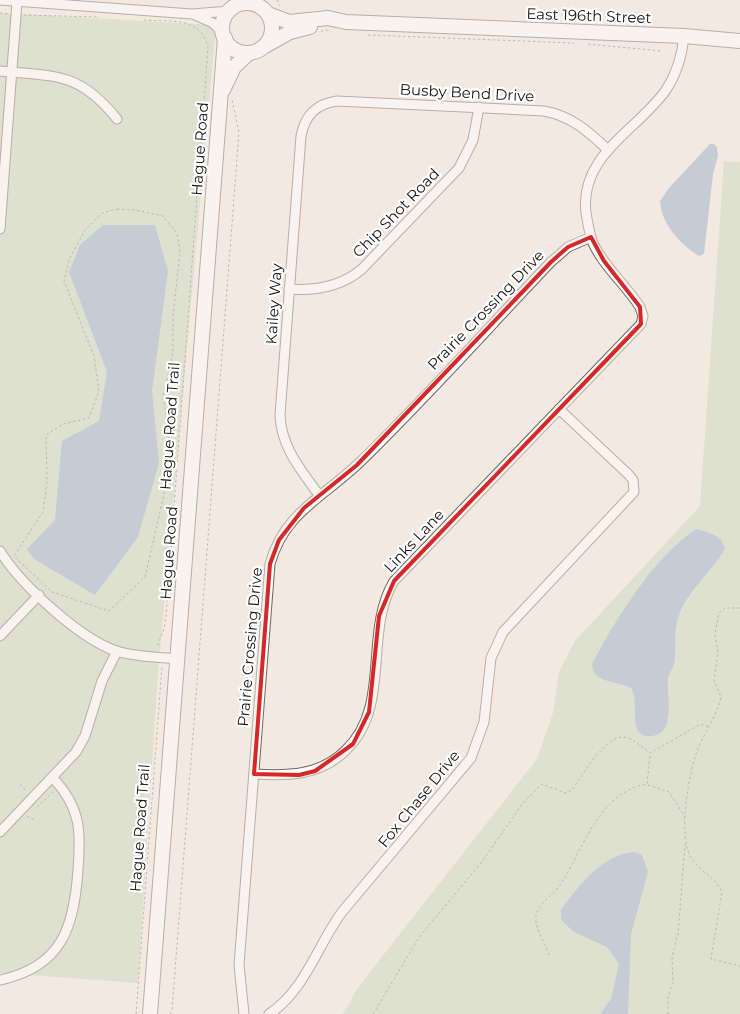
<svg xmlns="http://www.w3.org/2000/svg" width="740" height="1014" font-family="Montserrat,sans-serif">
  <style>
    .green { fill: #c6d4ba }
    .water { fill: #8ea8c8 }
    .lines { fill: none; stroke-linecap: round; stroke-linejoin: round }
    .minor-casing { stroke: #706760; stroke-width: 11 }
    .secondary-casing { stroke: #706760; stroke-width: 16 }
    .path { stroke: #817b75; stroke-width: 1; stroke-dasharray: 2.5 2.5; stroke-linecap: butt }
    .minor { stroke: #fff; stroke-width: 9 }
    .secondary { stroke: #fff; stroke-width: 14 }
    .marked { fill: none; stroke: #d62828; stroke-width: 4; stroke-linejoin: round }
    .labels { text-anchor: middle; stroke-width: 4.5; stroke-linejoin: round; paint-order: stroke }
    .street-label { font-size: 15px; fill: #181512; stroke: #fff }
  </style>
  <rect width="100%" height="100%" fill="#f3e9e1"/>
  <g class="green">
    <polygon points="0,13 216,25 158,672 138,983 0,973"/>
    <polygon points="724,161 740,162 740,1014 343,1014 359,986 537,759 553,713 559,672 575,641 700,506"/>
  </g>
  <g class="water">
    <path d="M710,144h4l3,3 1,9 -5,18 -9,80 -5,2c-19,-12 -38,-32 -39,-55l9,-13z"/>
    <polygon points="103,225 155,225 168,271 152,391 159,463 138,537 95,595 34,559 27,549 55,520 62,441 99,421 107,372 69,272 80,245"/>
    <path d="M696,529c14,4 25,5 29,20 -13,22 -38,43 -46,66 -6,14 -2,34 -5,49 -1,5 -5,9 -6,14 -2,16 9,55 -16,58 -27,3 -11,-33 -21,-48 -14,-7 -39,-5 -39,-24 24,-45 61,-106 104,-135z"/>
    <path d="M634,852l8,3 6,17 -17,62 -3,80h-28l11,-15 8,-35 -12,-17 -33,-15 -13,-12v-10c18,-25 41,-55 73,-58z"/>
  </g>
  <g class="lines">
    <defs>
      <g id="minor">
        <polyline points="0,0 192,14 230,11"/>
        <polyline points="195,15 213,23 223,33"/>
        <path d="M0,71c56,6 78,0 117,48"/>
        <polyline points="0,229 17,2"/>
        <path d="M289,289c27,2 52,-2 73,-20l97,-101 14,-28 6,-33"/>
        <path d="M319,495c-18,-25 -38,-48 -39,-80l21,-279c4,-21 15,-32 36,-35l207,10c27,5 44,20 63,38"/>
        <path d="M0,551c20,33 79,87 116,100 20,6 41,6 62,8"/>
        <polyline points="0,636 39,595"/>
        <path d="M254,774c34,2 66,2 92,-24 46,-44 17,-117 48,-169l247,-257 2,-8 -3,-9c-14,-22 -36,-40 -47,-64 -4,-9 -5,-20 -7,-30 -7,-58 52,-83 80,-123 11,-17 16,-33 18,-54"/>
        <polyline points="0,832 76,752 85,736 102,681 117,651"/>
        <path d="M0,980c62,-13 74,-53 78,-110 3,-39 3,-62 -25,-92"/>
        <path d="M244,1014l-5,-49 31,-401c14,-51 52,-66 88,-100 67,-65 129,-135 193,-202l17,-15 23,-10"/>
        <path d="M269,1014c36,-23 49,-70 73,-102l129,-154 13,-36 7,-64 12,-26 131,-140 -1,-12 -4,-5 -70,-66"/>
      </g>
      <g id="secondary">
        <circle cx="247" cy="28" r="25"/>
        <polyline points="268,14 289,22 328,18 346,22 684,36 740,41"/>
        <polyline points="265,46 290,32 310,27"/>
        <polyline points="223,90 234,67 249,53"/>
        <polyline points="150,1014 225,38"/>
      </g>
    </defs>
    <use href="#minor" class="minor-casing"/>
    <use href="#secondary" class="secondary-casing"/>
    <g class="path">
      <polyline points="277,0 280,6"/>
      <polyline points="0,13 8,14"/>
      <polyline points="24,15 98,17"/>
      <path d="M144,20c26,2 56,-4 64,27l-42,569 -2,13 -6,15 1,4"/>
      <polyline points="321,31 329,30"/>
      <polyline points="368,35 574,43"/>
      <polyline points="588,44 661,51"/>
      <polygon points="117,209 136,210 163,216 177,233 180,252 173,316 173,353 163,397 169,432 165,490 145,577 109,611 52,592 14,556 43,512 47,482 46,435 63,424 89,418 99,391 94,356 64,281 69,260 85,230 102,213"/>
      <path d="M740,608h-15l-6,5 -4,21 3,18 -4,28 7,17c-4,18 -15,33 -22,49 -10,24 -21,86 -9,110 8,15 26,21 32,36l-11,67 29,7"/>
      <polyline points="20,784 26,791"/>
      <polyline points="648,785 669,792 686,819"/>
      <polyline points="37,807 53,792"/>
      <polyline points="27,816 35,820"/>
      <path d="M549,955c-4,-14 -17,-28 -12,-43 4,-11 19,-19 25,-30 22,-36 38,-90 85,-98l3,-30"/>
      <polyline points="136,1014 162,666"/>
      <polyline points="170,1014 172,1010 239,132 232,100"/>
      <path d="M373,1014l47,-78 61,-73 42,-60 19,-19 23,9 7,-3c10,-14 33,-54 51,-53 10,1 19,10 27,16l51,-29 8,3"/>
      <polyline points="668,1014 668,998 673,981 672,957 678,934 685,844"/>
    </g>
    <use href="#minor" class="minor"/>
    <use href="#secondary" class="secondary"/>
  </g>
  <path d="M0 0H740V1014H0ZM591,237l13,24 36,46 1,17 -247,257 -15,35 -10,96 -16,32 -38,27 -16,4 -45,-1 16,-210 9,-24 25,-32 53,-43 194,-203 17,-15z" fill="#f3e9e1" fill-opacity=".55" fill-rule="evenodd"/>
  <path class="marked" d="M591,237l13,24 36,46 1,17 -247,257 -15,35 -10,96 -16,32 -38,27 -16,4 -45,-1 16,-210 9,-24 25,-32 53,-43 194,-203 17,-15z"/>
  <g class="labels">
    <g class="street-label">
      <text transform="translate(589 16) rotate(2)" y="5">East 196th Street</text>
      <text transform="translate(467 93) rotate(3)" y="5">Busby Bend Drive</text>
      <text transform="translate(200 149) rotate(-86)" y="5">Hague Road</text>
      <text transform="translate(396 213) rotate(-46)" y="5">Chip Shot Road</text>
      <text transform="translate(274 304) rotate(-86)" y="5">Kailey Way</text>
      <text transform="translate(486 310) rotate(-46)" y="5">Prairie Crossing Drive</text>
      <text transform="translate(170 426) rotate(-86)" y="5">Hague Road Trail</text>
      <text transform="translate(414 541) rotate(-47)" y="5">Links Lane</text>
      <text transform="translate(169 553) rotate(-86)" y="5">Hague Road</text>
      <text transform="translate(250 647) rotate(-85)" y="5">Prairie Crossing Drive</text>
      <text transform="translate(419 799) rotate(-51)" y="5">Fox Chase Drive</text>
      <text transform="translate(140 828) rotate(-86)" y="5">Hague Road Trail</text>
    </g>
  </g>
</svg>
